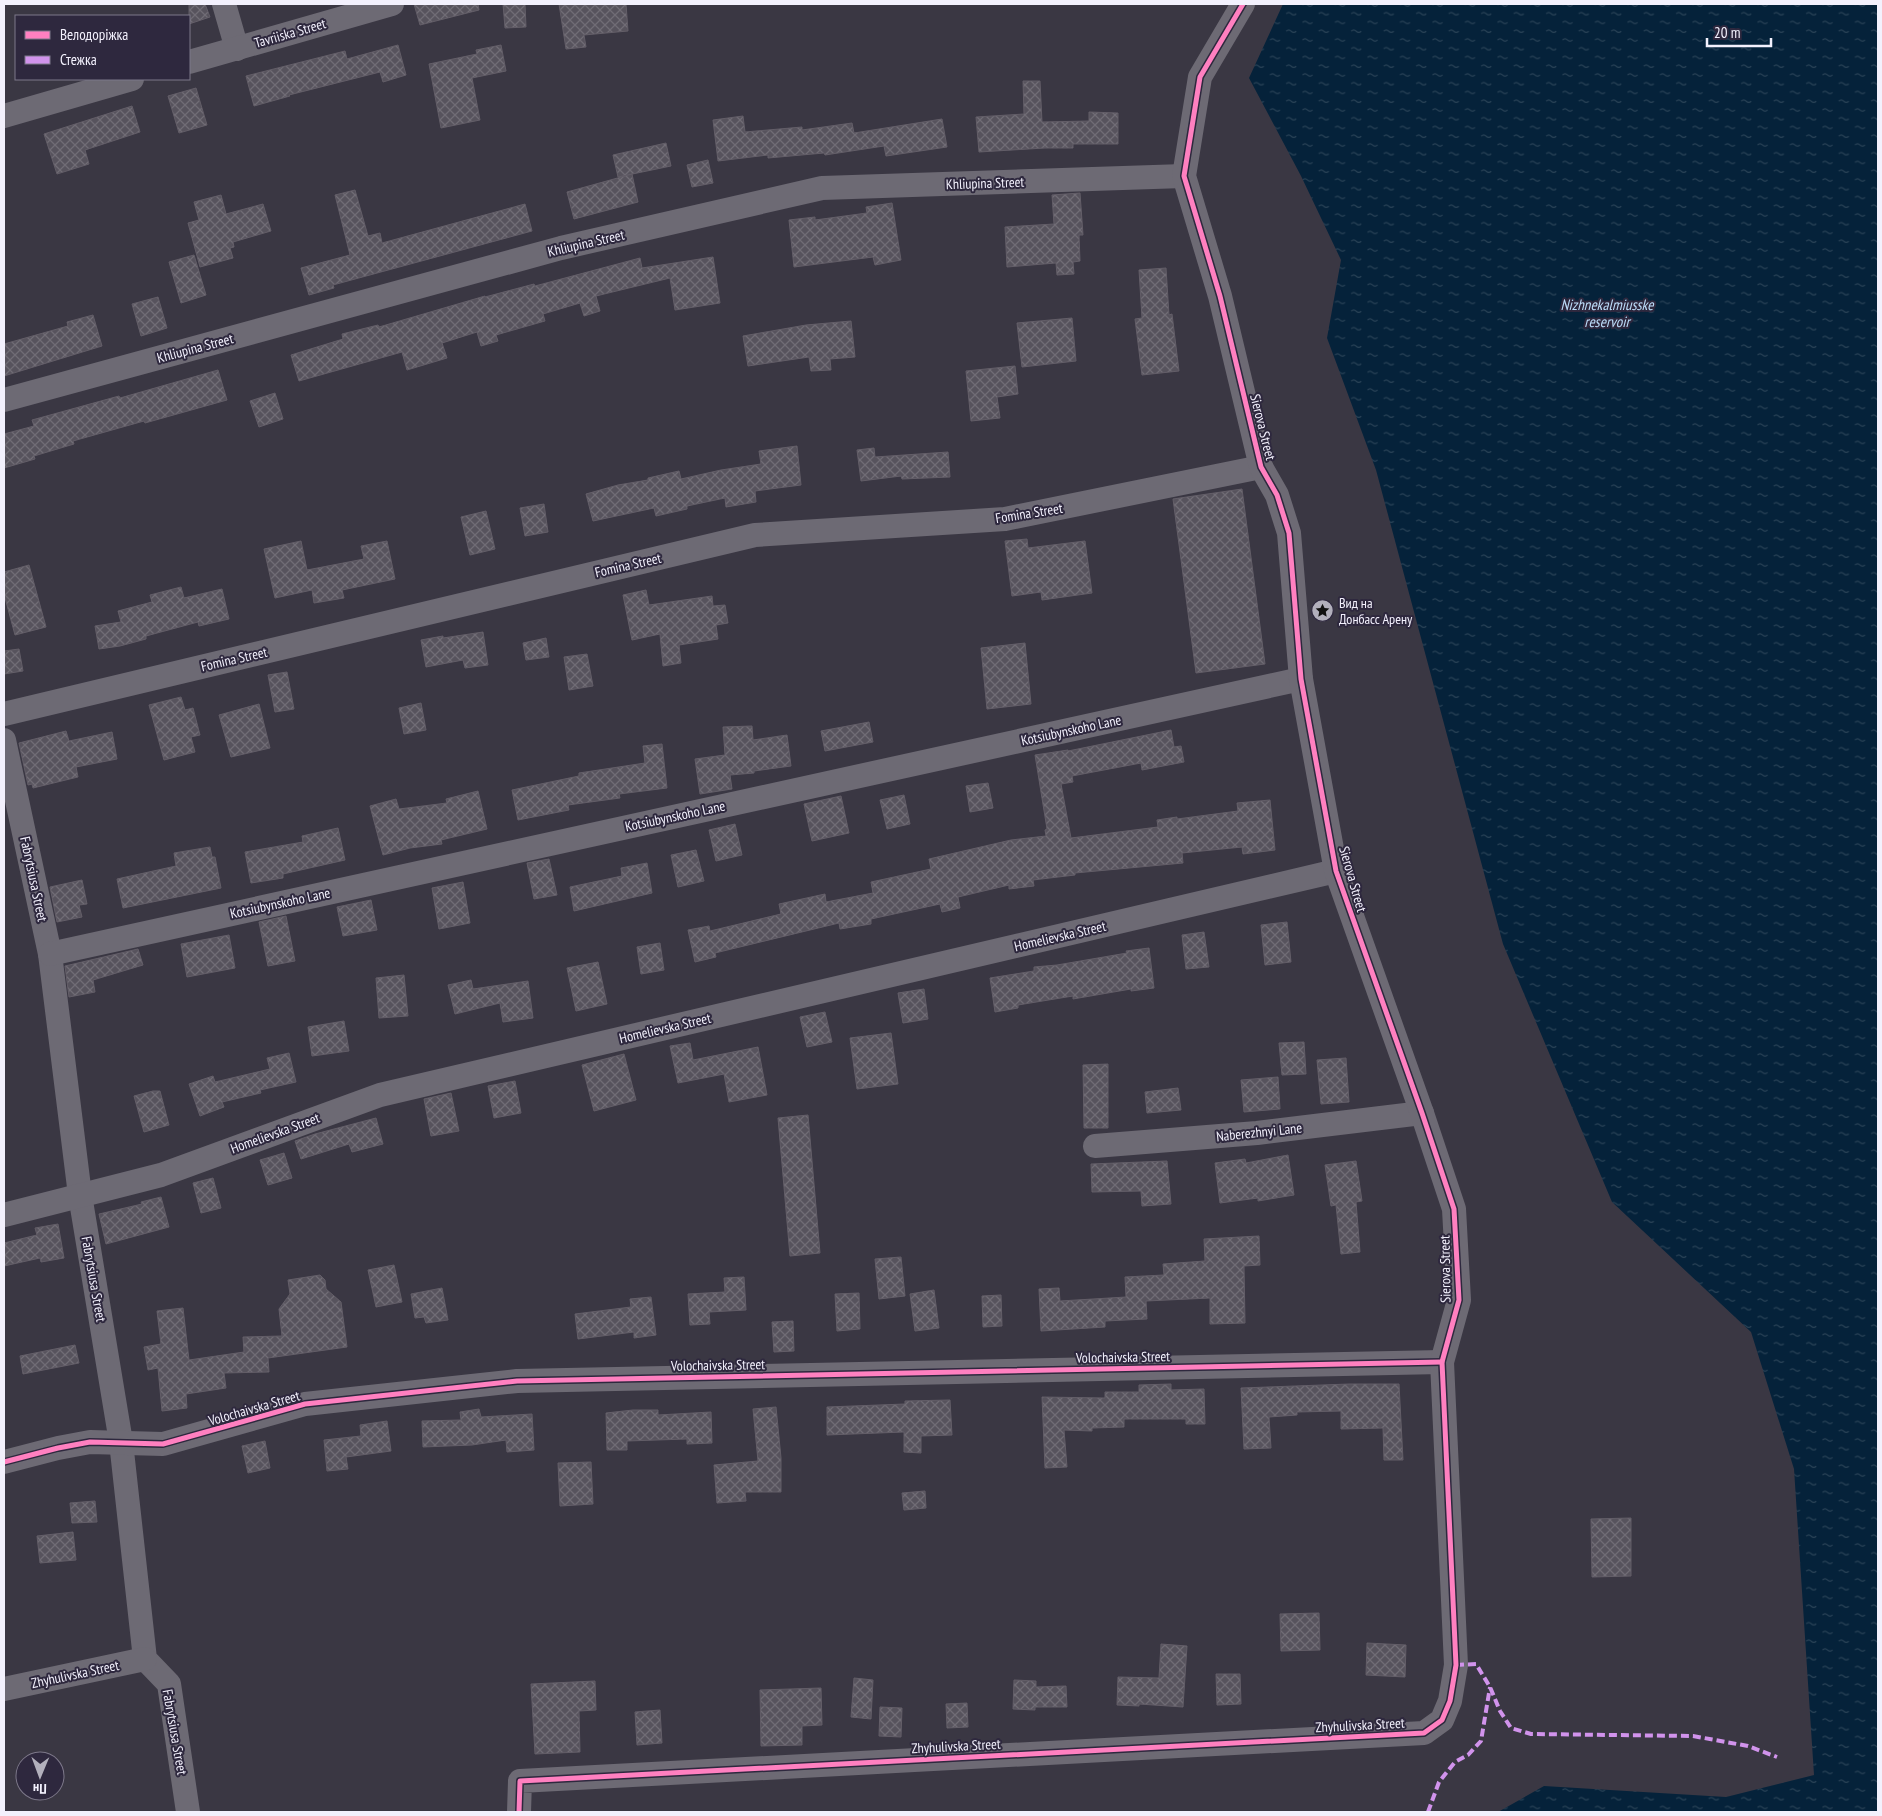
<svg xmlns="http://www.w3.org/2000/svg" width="1882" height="1816" font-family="'PT Sans Narrow',sans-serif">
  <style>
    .water { fill: url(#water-ripples) }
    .building { fill: url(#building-cross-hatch); stroke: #635e68 }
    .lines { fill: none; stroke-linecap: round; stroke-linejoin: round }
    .minor { stroke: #6d6a74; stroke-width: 24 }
    .quiet { stroke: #d193ec; stroke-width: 4; stroke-dasharray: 8 4; stroke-linecap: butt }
    .cycleway-casing { stroke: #2e283e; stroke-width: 8 }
    .cycleway { stroke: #ff80c0; stroke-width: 5 }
    .labels { text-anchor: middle; stroke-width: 4; stroke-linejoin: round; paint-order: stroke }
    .street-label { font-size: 14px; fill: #f3f1fd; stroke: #2e283e }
    .poi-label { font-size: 14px; fill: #f3f1fd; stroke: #2e283e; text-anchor: start }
    .water-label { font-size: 15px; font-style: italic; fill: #bcdcf9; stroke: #2e283e }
  </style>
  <defs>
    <pattern id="water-ripples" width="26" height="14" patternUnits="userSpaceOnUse" patternTransform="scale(1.25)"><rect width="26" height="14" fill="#05223a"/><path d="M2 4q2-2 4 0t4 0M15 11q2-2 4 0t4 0" fill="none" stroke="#2a4357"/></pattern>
    <pattern id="building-cross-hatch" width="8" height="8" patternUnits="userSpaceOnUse" patternTransform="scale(1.25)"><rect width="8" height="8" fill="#57535d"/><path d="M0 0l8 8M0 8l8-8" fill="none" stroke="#706c75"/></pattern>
  </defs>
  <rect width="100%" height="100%" fill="#3a3743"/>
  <polygon class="water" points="1283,4 1878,4 1878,1812 1498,1812 1544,1786 1726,1797 1814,1775 1794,1469 1751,1332 1612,1202 1503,944 1376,470 1327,338 1341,260 1301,176 1249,78"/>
  <g class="building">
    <polygon points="189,4 205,4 210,17 189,24"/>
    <polygon points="414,4 478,4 479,10 420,25"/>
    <polygon points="503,4 525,4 526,27 505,28"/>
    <polygon points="559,4 626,4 628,31 584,35 586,47 566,49"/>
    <polygon points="398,45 406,75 383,82 380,72 289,95 290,96 254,106 246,76 345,51 347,59"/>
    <polygon points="501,45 506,71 472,78 480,120 441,128 429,64 477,54 476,50"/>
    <polygon points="1023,81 1040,81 1042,122 1089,121 1089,112 1118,113 1118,144 1073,144 1073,148 1045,148 979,152 976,117 1024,114"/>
    <polygon points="196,88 207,125 179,133 168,96"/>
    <polygon points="132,106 140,132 85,150 89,164 57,174 44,134"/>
    <polygon points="743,116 745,132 802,127 802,130 852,123 854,133 942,119 947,147 886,156 884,146 825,155 824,153 768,158 768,155 718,161 713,120"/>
    <polygon points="666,143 671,166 618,177 613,155"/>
    <polygon points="708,160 713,183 692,187 687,165"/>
    <polygon points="632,174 638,202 574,219 567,192"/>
    <polygon points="355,190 368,236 380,233 382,243 525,204 532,231 333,285 334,288 309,295 301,268 350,255 335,195"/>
    <polygon points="1080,193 1083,235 1079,235 1080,261 1073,262 1074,274 1057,275 1056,263 1007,267 1005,227 1054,224 1052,195"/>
    <polygon points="221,195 226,214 263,204 271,231 233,242 234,247 230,248 233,258 200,267 188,223 199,220 194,202"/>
    <polygon points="892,203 901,260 875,265 873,257 794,267 789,220 815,217 815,220 867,213 866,207"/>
    <polygon points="194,255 206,295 181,303 169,262"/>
    <polygon points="713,257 720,303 675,310 670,278 596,296 600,311 584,316 580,303 543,314 545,321 496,335 498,341 481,346 477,332 442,343 447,358 407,370 402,352 299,381 291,355 343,339 342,334 378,325 379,327 485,296 485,297 534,284 535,286 640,258 642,268"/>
    <polygon points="1166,268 1169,315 1172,314 1179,371 1142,375 1135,319 1142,318 1139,270"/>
    <polygon points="158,297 167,328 141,336 132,304"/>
    <polygon points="93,315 102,346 4,376 4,344 68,326 67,322"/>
    <polygon points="1072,318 1076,361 1022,367 1017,323"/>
    <polygon points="851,321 855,357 830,359 831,370 811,371 809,357 748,366 743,336 806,325"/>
    <polygon points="1015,366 1018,394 997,397 1000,418 971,421 966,371"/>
    <polygon points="218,370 227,400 145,423 144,421 73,441 74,444 34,456 35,459 4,468 4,434 34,426 32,420 119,396 120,398"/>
    <polygon points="275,393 283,419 259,427 250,401"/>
    <polygon points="797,446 801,485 755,491 756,502 726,507 725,498 687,506 687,509 656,516 654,508 593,521 586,494 618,485 648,480 648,478 679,471 681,479 721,470 761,464 759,451"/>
    <polygon points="874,448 875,457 948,452 950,477 902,479 901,476 861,481 857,450"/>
    <polygon points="1242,489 1265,664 1196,673 1173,499"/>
    <polygon points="544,504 548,532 525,536 520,508"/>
    <polygon points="486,511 495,549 470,555 461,517"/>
    <polygon points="1027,539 1028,548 1085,541 1092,593 1042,600 1041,592 1012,596 1005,541"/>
    <polygon points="301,541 307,570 364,559 361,546 387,541 395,579 342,590 344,598 314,603 312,590 275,598 264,549"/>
    <polygon points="29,565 46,627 15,635 4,594 4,572"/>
    <polygon points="181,587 184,598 222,589 229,619 199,626 198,622 146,636 146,639 120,646 99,649 95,626 121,622 118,611 152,602 150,595"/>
    <polygon points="646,590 649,605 712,596 713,606 725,605 728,623 716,625 718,639 679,645 681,663 663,666 660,634 632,640 623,595"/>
    <polygon points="483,632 488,665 465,668 463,660 426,667 421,640 443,636 443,638"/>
    <polygon points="546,638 549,657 526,660 523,643"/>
    <polygon points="1025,643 1031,704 987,709 981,648"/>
    <polygon points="19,649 23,671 4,674 4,651"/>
    <polygon points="587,654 593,686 569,690 564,657"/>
    <polygon points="287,672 294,709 275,712 268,675"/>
    <polygon points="181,697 185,710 193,708 200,735 191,737 195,752 164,760 149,705"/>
    <polygon points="421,703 426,730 404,734 399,708"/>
    <polygon points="259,704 270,748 231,757 219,715"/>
    <polygon points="869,722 873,742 825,751 821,731"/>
    <polygon points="752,726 753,740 787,735 791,766 754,771 754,773 730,775 732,789 700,794 695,759 725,755 723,727"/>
    <polygon points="1171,730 1174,747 1181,746 1184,762 1142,770 1141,763 1072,776 1073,782 1061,784 1071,838 1158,827 1157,820 1177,817 1177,819 1238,811 1237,803 1270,800 1275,850 1243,854 1242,847 1182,853 1183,863 1075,873 1075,875 1033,880 1034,886 1009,889 1009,885 958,897 960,908 942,912 940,904 871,919 871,924 840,929 839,923 715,953 716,957 695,962 688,930 709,926 710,931 781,914 779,904 825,894 826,902 873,893 871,882 931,869 929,859 1011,840 1046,836 1045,830 1047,829 1035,755 1068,750 1068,751"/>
    <polygon points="66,731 69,741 112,732 117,759 76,767 78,777 33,788 32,784 28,785 19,743"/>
    <polygon points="662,744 667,788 619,794 620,798 568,805 569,810 518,820 512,790 579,776 579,773 645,763 643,746"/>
    <polygon points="988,783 993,808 970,812 966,786"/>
    <polygon points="478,791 487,829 441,840 442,844 410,848 383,855 370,806 396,799 399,809 447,803 446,799"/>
    <polygon points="904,795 910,824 887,829 880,800"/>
    <polygon points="841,796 849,833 812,841 804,804"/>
    <polygon points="735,824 742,855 716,861 709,830"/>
    <polygon points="338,828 345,860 283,874 283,878 251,883 245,852 303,842 302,836"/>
    <polygon points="210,847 212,857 215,857 221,888 123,908 117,879 176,866 174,853"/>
    <polygon points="696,850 704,881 678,887 671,855"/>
    <polygon points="549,859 557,895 534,899 527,863"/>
    <polygon points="647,863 652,893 574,911 570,887 622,876 621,868"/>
    <polygon points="82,880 87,904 79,905 82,917 57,922 50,887"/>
    <polygon points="463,882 470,923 439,929 432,888"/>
    <polygon points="371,900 377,930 343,936 337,907"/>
    <polygon points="286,916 295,961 268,966 259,922"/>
    <polygon points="1287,922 1291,962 1265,965 1261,925"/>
    <polygon points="1204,932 1209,967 1186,969 1182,935"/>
    <polygon points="229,935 235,968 187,977 181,944"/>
    <polygon points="660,943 664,970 641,974 637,947"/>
    <polygon points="1149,948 1154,988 1131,991 1131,989 1073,999 1073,996 1018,1005 1018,1008 995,1012 990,978 1034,971 1034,967 1057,965 1127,953 1126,951"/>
    <polygon points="138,949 143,965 93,980 95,992 69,997 65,966"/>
    <polygon points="598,962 607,1004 576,1011 567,968"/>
    <polygon points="404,975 408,1016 379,1018 376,978"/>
    <polygon points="471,980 473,989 528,981 533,1018 503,1022 500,1003 455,1014 448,985"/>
    <polygon points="924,989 928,1019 903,1023 898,993"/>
    <polygon points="825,1012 832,1042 807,1047 800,1017"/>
    <polygon points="344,1021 349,1051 312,1056 308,1027"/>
    <polygon points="891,1033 898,1084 857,1089 850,1038"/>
    <polygon points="1304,1042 1306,1074 1282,1075 1279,1043"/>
    <polygon points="690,1043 693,1060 758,1047 767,1095 729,1102 724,1074 678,1083 670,1046"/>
    <polygon points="289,1053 296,1082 260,1090 261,1093 222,1102 224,1107 200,1116 189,1084 213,1076 215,1082 270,1069 267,1058"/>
    <polygon points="624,1054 636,1100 594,1111 582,1065"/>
    <polygon points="1346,1058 1349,1102 1321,1104 1317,1060"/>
    <polygon points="1108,1064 1108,1128 1084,1128 1083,1065"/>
    <polygon points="1278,1077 1280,1109 1244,1112 1241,1080"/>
    <polygon points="515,1081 521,1113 494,1118 488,1086"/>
    <polygon points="1178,1088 1181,1110 1147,1113 1145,1092"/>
    <polygon points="153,1091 160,1091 169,1125 144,1132 134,1096"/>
    <polygon points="451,1093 459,1131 431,1136 424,1099"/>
    <polygon points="808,1115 820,1253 790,1256 778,1118"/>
    <polygon points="376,1118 383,1144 352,1152 349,1144 301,1159 295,1141 315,1134"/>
    <polygon points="284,1153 292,1178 268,1185 260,1160"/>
    <polygon points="1288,1155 1294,1195 1258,1201 1258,1198 1220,1203 1215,1163 1245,1159 1246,1163"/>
    <polygon points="1167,1161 1171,1204 1142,1206 1141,1191 1092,1192 1091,1164"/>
    <polygon points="1356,1161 1362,1201 1356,1202 1360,1252 1341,1254 1336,1205 1331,1206 1325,1165"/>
    <polygon points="213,1178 221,1208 201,1213 193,1183"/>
    <polygon points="161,1197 169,1227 106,1244 99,1214 142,1204 141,1202"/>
    <polygon points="58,1224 64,1258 41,1262 40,1258 4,1266 4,1243 37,1235 35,1228"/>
    <polygon points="1259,1236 1260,1265 1244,1266 1245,1323 1210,1324 1210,1298 1146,1301 1147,1319 1105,1321 1105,1327 1041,1331 1039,1289 1059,1288 1060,1301 1126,1297 1125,1277 1164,1275 1163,1264 1205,1261 1204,1239"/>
    <polygon points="901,1257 905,1296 879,1299 875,1259"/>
    <polygon points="394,1265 402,1302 376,1307 368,1270"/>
    <polygon points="320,1275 325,1280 326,1289 341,1302 347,1347 268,1358 269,1372 224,1373 226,1388 186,1394 187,1408 162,1411 158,1368 148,1370 144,1347 161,1344 157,1311 183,1308 189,1360 244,1352 243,1337 282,1336 279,1309 290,1294 288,1280"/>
    <polygon points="744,1277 746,1310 709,1312 710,1324 690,1325 688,1294 725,1292 724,1278"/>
    <polygon points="442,1288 448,1320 426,1323 424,1317 415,1318 411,1294"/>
    <polygon points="934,1290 939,1328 915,1331 910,1294"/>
    <polygon points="859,1293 860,1329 837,1331 835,1294"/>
    <polygon points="1001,1295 1002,1326 983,1327 982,1296"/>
    <polygon points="651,1297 656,1335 634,1338 634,1332 578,1339 575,1314 631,1307 630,1299"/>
    <polygon points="793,1321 794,1351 774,1352 772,1322"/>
    <polygon points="75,1345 79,1363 23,1374 20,1356"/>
    <polygon points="1171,1384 1171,1390 1204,1389 1205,1424 1186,1424 1186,1419 1124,1419 1124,1427 1092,1428 1092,1431 1064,1430 1067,1467 1045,1468 1042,1397 1105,1398 1105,1392 1139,1392 1139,1385"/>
    <polygon points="1349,1384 1399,1384 1403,1460 1384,1460 1383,1428 1341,1429 1341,1411 1297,1412 1297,1415 1269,1417 1271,1448 1244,1449 1241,1388"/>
    <polygon points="950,1400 952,1435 921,1436 921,1453 904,1452 904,1432 827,1435 827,1407 905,1404 905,1401"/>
    <polygon points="776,1407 781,1458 781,1492 745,1492 746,1501 717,1503 714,1465 758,1461 753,1409"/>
    <polygon points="479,1409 481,1417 532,1414 534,1450 507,1452 506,1440 472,1445 423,1447 422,1421 461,1420 460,1412"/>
    <polygon points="633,1410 658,1410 658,1415 711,1412 712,1443 687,1444 687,1439 627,1441 627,1450 607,1450 606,1413"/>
    <polygon points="387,1421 391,1451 346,1457 348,1469 327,1471 324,1440 361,1436 360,1425"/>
    <polygon points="265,1441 270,1468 248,1473 242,1446"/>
    <polygon points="591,1462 593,1504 560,1506 558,1463"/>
    <polygon points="925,1491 926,1508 904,1510 902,1493"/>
    <polygon points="95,1501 97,1522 72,1523 70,1503"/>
    <polygon points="1631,1518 1631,1576 1592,1577 1591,1519"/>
    <polygon points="73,1532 76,1560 40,1563 37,1536"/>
    <polygon points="1319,1613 1320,1650 1281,1651 1280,1614"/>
    <polygon points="1367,1643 1406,1645 1405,1677 1366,1675"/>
    <polygon points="1161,1644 1187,1646 1183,1707 1139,1704 1139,1706 1117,1705 1118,1677 1159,1678"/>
    <polygon points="1216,1674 1240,1674 1241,1704 1217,1705"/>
    <polygon points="854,1678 873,1680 871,1719 851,1717"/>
    <polygon points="1014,1680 1036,1681 1036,1687 1066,1686 1067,1707 1035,1707 1035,1710 1013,1709"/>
    <polygon points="595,1681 596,1710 579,1711 580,1752 535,1754 531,1684"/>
    <polygon points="821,1688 822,1725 802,1726 802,1745 761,1746 760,1690"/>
    <polygon points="967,1703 968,1727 947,1728 946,1704"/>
    <polygon points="880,1707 902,1708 901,1737 879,1736"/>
    <polygon points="660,1710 662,1743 637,1745 635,1712"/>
  </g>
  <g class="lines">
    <g class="minor">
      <polyline points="224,4 237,49"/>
      <polyline points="189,62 392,4"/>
      <polyline points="4,116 132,79"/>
      <polyline points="4,400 561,248 822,188 1184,176"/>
      <polyline points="4,714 755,535 1005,519 1261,467"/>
      <polyline points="4,740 50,954 80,1195 121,1442 145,1659 169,1684 188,1812"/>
      <polyline points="50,954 1301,679"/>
      <polyline points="1095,1146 1257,1133 1422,1113"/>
      <polyline points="4,1215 161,1175 380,1095 1336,871"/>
      <polyline points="4,1462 58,1448 90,1442 163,1444 305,1404 517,1381 1442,1362"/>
      <polyline points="4,1689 145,1659"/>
      <polyline points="519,1812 520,1781 1424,1733 1442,1720 1450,1701 1456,1665 1442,1362 1459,1300 1454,1209 1422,1113 1336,871 1301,679 1289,533 1277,495 1261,467 1220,296 1184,176 1200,77 1243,4"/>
    </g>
    <g class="quiet">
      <polyline points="1456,1665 1476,1664 1490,1687 1500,1711 1511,1728 1531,1734 1693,1736 1748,1746 1777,1757"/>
      <polyline points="1428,1812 1439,1782 1455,1762 1468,1755 1481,1741 1490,1687"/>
    </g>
    <defs>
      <g id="cycleway">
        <polyline points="4,1462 58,1448 90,1442 163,1444 305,1404 517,1381 1442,1362"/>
        <polyline points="519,1812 520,1781 1424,1733 1442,1720 1450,1701 1456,1665 1442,1362 1459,1300 1454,1209 1422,1113 1336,871 1301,679 1289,533 1277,495 1261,467 1220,296 1184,176 1200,77 1243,4"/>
      </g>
    </defs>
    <use href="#cycleway" class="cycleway-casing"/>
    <use href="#cycleway" class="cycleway"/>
  </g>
  <defs>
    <symbol id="sight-disc" viewBox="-11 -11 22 22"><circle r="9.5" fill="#b2b0bc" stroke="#2e283e"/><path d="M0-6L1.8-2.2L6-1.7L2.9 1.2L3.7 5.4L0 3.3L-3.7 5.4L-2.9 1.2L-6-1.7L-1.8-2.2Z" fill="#111"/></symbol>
  </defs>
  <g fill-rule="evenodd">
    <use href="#sight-disc" x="1310" y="598" width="25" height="25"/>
  </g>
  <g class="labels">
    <g class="street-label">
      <text transform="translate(290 33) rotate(-16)" y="5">Tavriiska Street</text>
      <text transform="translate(985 183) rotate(-2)" y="5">Khliupina Street</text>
      <text transform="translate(586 243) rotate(-13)" y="5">Khliupina Street</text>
      <text transform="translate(195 348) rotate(-15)" y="5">Khliupina Street</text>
      <text transform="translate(1263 427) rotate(76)" y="5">Sierova Street</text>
      <text transform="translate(1029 513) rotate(-9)" y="5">Fomina Street</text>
      <text transform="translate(628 565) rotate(-13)" y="5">Fomina Street</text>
      <text transform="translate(234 659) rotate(-13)" y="5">Fomina Street</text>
      <text transform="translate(1071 730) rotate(-12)" y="5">Kotsiubynskoho Lane</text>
      <text transform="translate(675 816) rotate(-12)" y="5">Kotsiubynskoho Lane</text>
      <text transform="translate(34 879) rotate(78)" y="5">Fabrytsiusa Street</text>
      <text transform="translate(1353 879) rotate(74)" y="5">Sierova Street</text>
      <text transform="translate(280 903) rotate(-12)" y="5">Kotsiubynskoho Lane</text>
      <text transform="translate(1060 936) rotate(-13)" y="5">Homelievska Street</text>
      <text transform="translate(665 1028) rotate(-13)" y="5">Homelievska Street</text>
      <text transform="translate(1259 1132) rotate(-6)" y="5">Naberezhnyi Lane</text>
      <text transform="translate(275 1133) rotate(-20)" y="5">Homelievska Street</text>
      <text transform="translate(1445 1269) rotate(-91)" y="5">Sierova Street</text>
      <text transform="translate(94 1279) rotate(80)" y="5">Fabrytsiusa Street</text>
      <text transform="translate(1123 1357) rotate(-1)" y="5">Volochaivska Street</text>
      <text transform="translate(718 1365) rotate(-1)" y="5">Volochaivska Street</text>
      <text transform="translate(254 1408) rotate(-16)" y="5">Volochaivska Street</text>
      <text transform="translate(75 1674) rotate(-12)" y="5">Zhyhulivska Street</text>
      <text transform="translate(1360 1725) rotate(-3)" y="5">Zhyhulivska Street</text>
      <text transform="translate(175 1732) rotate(80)" y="5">Fabrytsiusa Street</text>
      <text transform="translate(956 1746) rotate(-3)" y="5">Zhyhulivska Street</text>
    </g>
    <g class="poi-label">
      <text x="1339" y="608">Вид на<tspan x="1339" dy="16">Донбасс Арену</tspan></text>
    </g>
    <g class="water-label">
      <text x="1607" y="310">Nizhnekalmiusske<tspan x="1607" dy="17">reservoir</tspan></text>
    </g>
  </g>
  <rect width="1882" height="1816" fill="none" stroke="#f3f1fd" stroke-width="10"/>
  <rect x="15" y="15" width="175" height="65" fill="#2e283e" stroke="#7d788a"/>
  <rect x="25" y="31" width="25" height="8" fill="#ff80c0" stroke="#7d788a"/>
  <text x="60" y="40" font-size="15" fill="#f3f1fd">Велодоріжка</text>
  <rect x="25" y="56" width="25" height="8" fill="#d193ec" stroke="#7d788a"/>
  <text x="60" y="65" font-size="15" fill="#f3f1fd">Стежка</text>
  <g transform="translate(40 1776) rotate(181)"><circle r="24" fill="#2e283e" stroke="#7d788a"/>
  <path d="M0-4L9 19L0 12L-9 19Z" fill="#b2b0bc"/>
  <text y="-8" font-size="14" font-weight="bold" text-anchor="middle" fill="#f3f1fd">Пн</text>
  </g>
  <path d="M1707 38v8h64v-8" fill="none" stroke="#f3f1fd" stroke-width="2.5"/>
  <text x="1714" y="38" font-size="15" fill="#f3f1fd" stroke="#2e283e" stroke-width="4" paint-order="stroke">20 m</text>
</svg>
